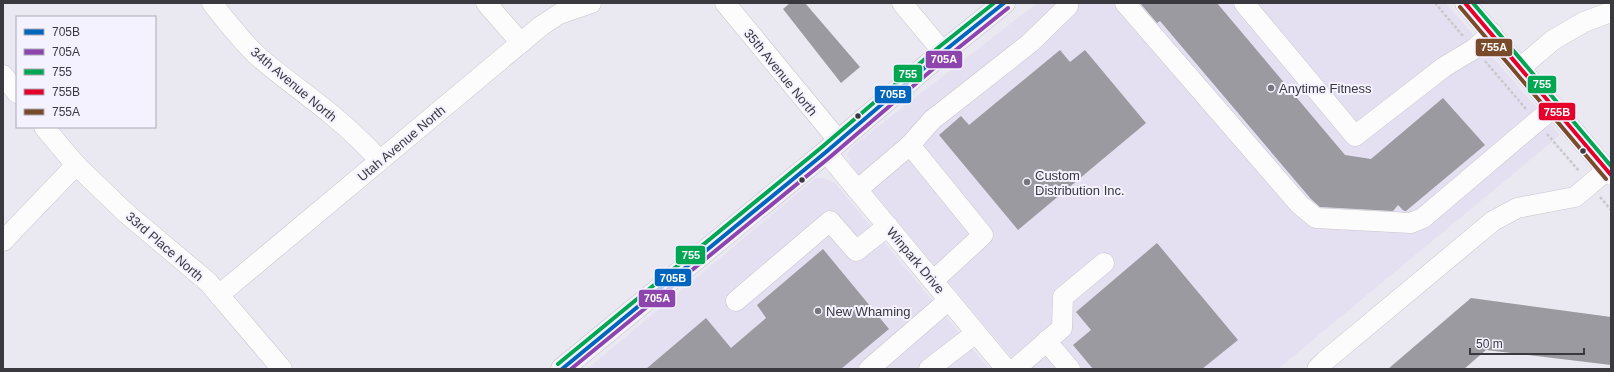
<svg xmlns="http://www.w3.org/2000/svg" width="1614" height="372" font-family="Arial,sans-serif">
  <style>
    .built { fill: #e4e0f1 }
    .building { fill: #9b9aa0 }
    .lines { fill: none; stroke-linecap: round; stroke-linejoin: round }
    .minor-casing { stroke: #c7c5cb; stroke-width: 21 }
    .major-casing { stroke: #c5c4c8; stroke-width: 23 }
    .path { stroke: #c9c9cb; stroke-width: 2.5; stroke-dasharray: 3 2; stroke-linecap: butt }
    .minor { stroke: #fcfcfd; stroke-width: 20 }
    .major { stroke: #f3f2f7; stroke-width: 22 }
    .bus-1-casing { stroke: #f5f2ff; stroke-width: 7 }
    .bus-2-casing { stroke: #f5f2ff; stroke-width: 7 }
    .bus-3-casing { stroke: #f5f2ff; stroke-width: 7 }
    .bus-4-casing { stroke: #f5f2ff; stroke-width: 7 }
    .bus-5-casing { stroke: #f5f2ff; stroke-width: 7 }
    .bus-1 { stroke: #0065bd; stroke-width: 4 }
    .bus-2 { stroke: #8e44ad; stroke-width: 4 }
    .bus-3 { stroke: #00a651; stroke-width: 4 }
    .bus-4 { stroke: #e4002b; stroke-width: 4 }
    .bus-5 { stroke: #7a4b2a; stroke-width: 4 }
    .poi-dot { fill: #78767d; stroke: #f5f2ff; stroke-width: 1.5 }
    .bus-dot { fill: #3a393f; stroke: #f5f2ff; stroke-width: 1.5 }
    .labels { text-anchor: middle; stroke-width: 4; stroke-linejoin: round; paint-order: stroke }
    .street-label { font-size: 13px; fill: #3a393f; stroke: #f5f2ff }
    .poi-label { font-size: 13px; fill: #3a393f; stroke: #f5f2ff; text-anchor: start }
    .line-badge { stroke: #f5f2ff; stroke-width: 1.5 }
    .badge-label { font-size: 11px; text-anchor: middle; font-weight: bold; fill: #fff }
  </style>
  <rect width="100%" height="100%" fill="#eae8f0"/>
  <g class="built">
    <polygon points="1037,3 1446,3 1560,135 1278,369 1021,369 852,167 847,154 852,147"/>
    <polygon points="816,178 824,178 835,183 989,369 587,369"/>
  </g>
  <g class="building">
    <polygon points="790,3 805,3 860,67 841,83 783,9"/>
    <polygon points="1140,3 1217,3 1345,155 1371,159 1443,98 1485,145 1406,211 1404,211 1398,205 1393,211 1320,207 1311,199 1160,21 1157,23"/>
    <polygon points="1060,50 1070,62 1085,50 1146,123 1018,230 939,135 961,116 969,125"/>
    <polygon points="1157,243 1238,340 1202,369 1093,369 1073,345 1091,330 1076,312"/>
    <polygon points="823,249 889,329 841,369 646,369 706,318 731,348 766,318 757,305"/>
    <polygon points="1471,298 1611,317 1611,365 1486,350 1464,369 1388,369"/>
  </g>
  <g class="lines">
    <defs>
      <g id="minor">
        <path d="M212,3c15,19 30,39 48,55 23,20 48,37 72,57 17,14 33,29 48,46"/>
        <polyline points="486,3 521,43"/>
        <polyline points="725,3 838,140"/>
        <polyline points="902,3 943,52"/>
        <polyline points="1125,3 1299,204 1316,218 1411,223 1423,218 1554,107"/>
        <polyline points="1244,3 1355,136 1444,67 1474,49 1492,33"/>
        <polyline points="1465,3 1611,175"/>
        <polyline points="1520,68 1553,40 1584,22 1611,12"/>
        <polyline points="3,75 17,93"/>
        <polyline points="44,127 76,165 126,213 208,282 282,369"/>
        <polyline points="910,145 932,120 1030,43 1068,6 1067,3"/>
        <polyline points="826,152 1006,369"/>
        <polyline points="857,190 910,145 983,235 933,281"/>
        <polyline points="3,241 76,165"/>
        <polyline points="219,295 541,26 559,14 591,3"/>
        <polyline points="736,301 830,221 856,251 888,226"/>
        <polyline points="1046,341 1070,369"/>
        <polyline points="869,369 949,300"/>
        <polyline points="929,369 976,333"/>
        <polyline points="1015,369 1062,328 1063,297 1104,263"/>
        <polyline points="1317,369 1326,360 1493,221 1517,208 1575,197 1607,170"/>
      </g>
      <polyline id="major" points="562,369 826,152 943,52 1004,3"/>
    </defs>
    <use href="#minor" class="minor-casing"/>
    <use href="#major" class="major-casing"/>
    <g class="path">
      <polyline points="1435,3 1463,36"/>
      <polyline points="1485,61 1526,109"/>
      <polyline points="1547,134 1579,171"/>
      <polyline points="1600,197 1611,210"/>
    </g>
    <use href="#minor" class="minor"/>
    <use href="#major" class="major"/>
    <defs>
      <polyline id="bus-1" points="562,369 826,152 943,52 1004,3"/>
      <polyline id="bus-2" points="571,369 830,157 947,57 1008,8"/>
      <g id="bus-3">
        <polyline points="1473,3 1611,166"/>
        <polyline points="558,364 822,147 939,47 994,3"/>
      </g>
      <polyline id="bus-4" points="1465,3 1611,175"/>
      <polyline id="bus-5" points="1460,7 1606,179"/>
    </defs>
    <use href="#bus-1" class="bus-1-casing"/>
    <use href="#bus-2" class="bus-2-casing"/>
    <use href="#bus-3" class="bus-3-casing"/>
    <use href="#bus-4" class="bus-4-casing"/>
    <use href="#bus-5" class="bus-5-casing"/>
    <use href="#bus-1" class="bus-1"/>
    <use href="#bus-2" class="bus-2"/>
    <use href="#bus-3" class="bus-3"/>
    <use href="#bus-4" class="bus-4"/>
    <use href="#bus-5" class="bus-5"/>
  </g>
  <g class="poi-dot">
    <circle cx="1271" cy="88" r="4"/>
    <circle cx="1027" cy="182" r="4"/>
    <circle cx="818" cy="311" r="4"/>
  </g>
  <g class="bus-dot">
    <circle cx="858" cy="116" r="3.5"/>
    <circle cx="1583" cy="151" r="3.5"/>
    <circle cx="802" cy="180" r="3.5"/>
  </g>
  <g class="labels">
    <g class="street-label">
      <text transform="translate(781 72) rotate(51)" y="5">35th Avenue North</text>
      <text transform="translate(294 84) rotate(40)" y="5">34th Avenue North</text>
      <text transform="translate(401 143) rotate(-40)" y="5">Utah Avenue North</text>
      <text transform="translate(165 246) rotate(41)" y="5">33rd Place North</text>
      <text transform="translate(916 260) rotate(50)" y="5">Winpark Drive</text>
    </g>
    <g class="poi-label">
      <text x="1279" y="93">Anytime Fitness</text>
      <text x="1035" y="180">Custom<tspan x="1035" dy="15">Distribution Inc.</tspan></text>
      <text x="826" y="316">New Whaming</text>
    </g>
  </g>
  <g class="line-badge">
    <rect x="1475" y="38" width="38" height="19" rx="4" fill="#7a4b2a"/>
    <rect x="925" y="50" width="38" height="19" rx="4" fill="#8e44ad"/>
    <rect x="893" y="64" width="30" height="19" rx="4" fill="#00a651"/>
    <rect x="1527" y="75" width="30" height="19" rx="4" fill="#00a651"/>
    <rect x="874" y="85" width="38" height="19" rx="4" fill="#0065bd"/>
    <rect x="1538" y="102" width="38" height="19" rx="4" fill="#e4002b"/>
    <rect x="675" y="245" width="31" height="20" rx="4" fill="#00a651"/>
    <rect x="654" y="268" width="38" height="19" rx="4" fill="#0065bd"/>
    <rect x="638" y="289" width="38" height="19" rx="4" fill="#8e44ad"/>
  </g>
  <g class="badge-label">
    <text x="1494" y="51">755A</text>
    <text x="944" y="63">705A</text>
    <text x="908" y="78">755</text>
    <text x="1542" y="88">755</text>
    <text x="893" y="98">705B</text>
    <text x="1557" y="116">755B</text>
    <text x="691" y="259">755</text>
    <text x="673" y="282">705B</text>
    <text x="657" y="302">705A</text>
  </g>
  <rect width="1614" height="372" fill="none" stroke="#3a393f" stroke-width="8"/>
  <rect x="16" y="16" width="140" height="112" fill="#f5f2ff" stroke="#aaa8b2"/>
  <rect x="24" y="29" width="20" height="6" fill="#0065bd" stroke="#aaa8b2"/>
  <text x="52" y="36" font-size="12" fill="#3a393f">705B</text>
  <rect x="24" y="49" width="20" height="6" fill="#8e44ad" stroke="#aaa8b2"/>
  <text x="52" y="56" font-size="12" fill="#3a393f">705A</text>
  <rect x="24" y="69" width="20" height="6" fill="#00a651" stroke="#aaa8b2"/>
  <text x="52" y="76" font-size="12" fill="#3a393f">755</text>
  <rect x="24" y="89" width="20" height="6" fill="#e4002b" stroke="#aaa8b2"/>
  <text x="52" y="96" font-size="12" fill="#3a393f">755B</text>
  <rect x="24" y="109" width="20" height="6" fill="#7a4b2a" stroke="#aaa8b2"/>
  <text x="52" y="116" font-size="12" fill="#3a393f">755A</text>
  <path d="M1470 348v6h114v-6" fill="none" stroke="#3a393f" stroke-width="2"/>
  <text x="1476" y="348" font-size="12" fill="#3a393f" stroke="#f5f2ff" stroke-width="3" paint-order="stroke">50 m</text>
</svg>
